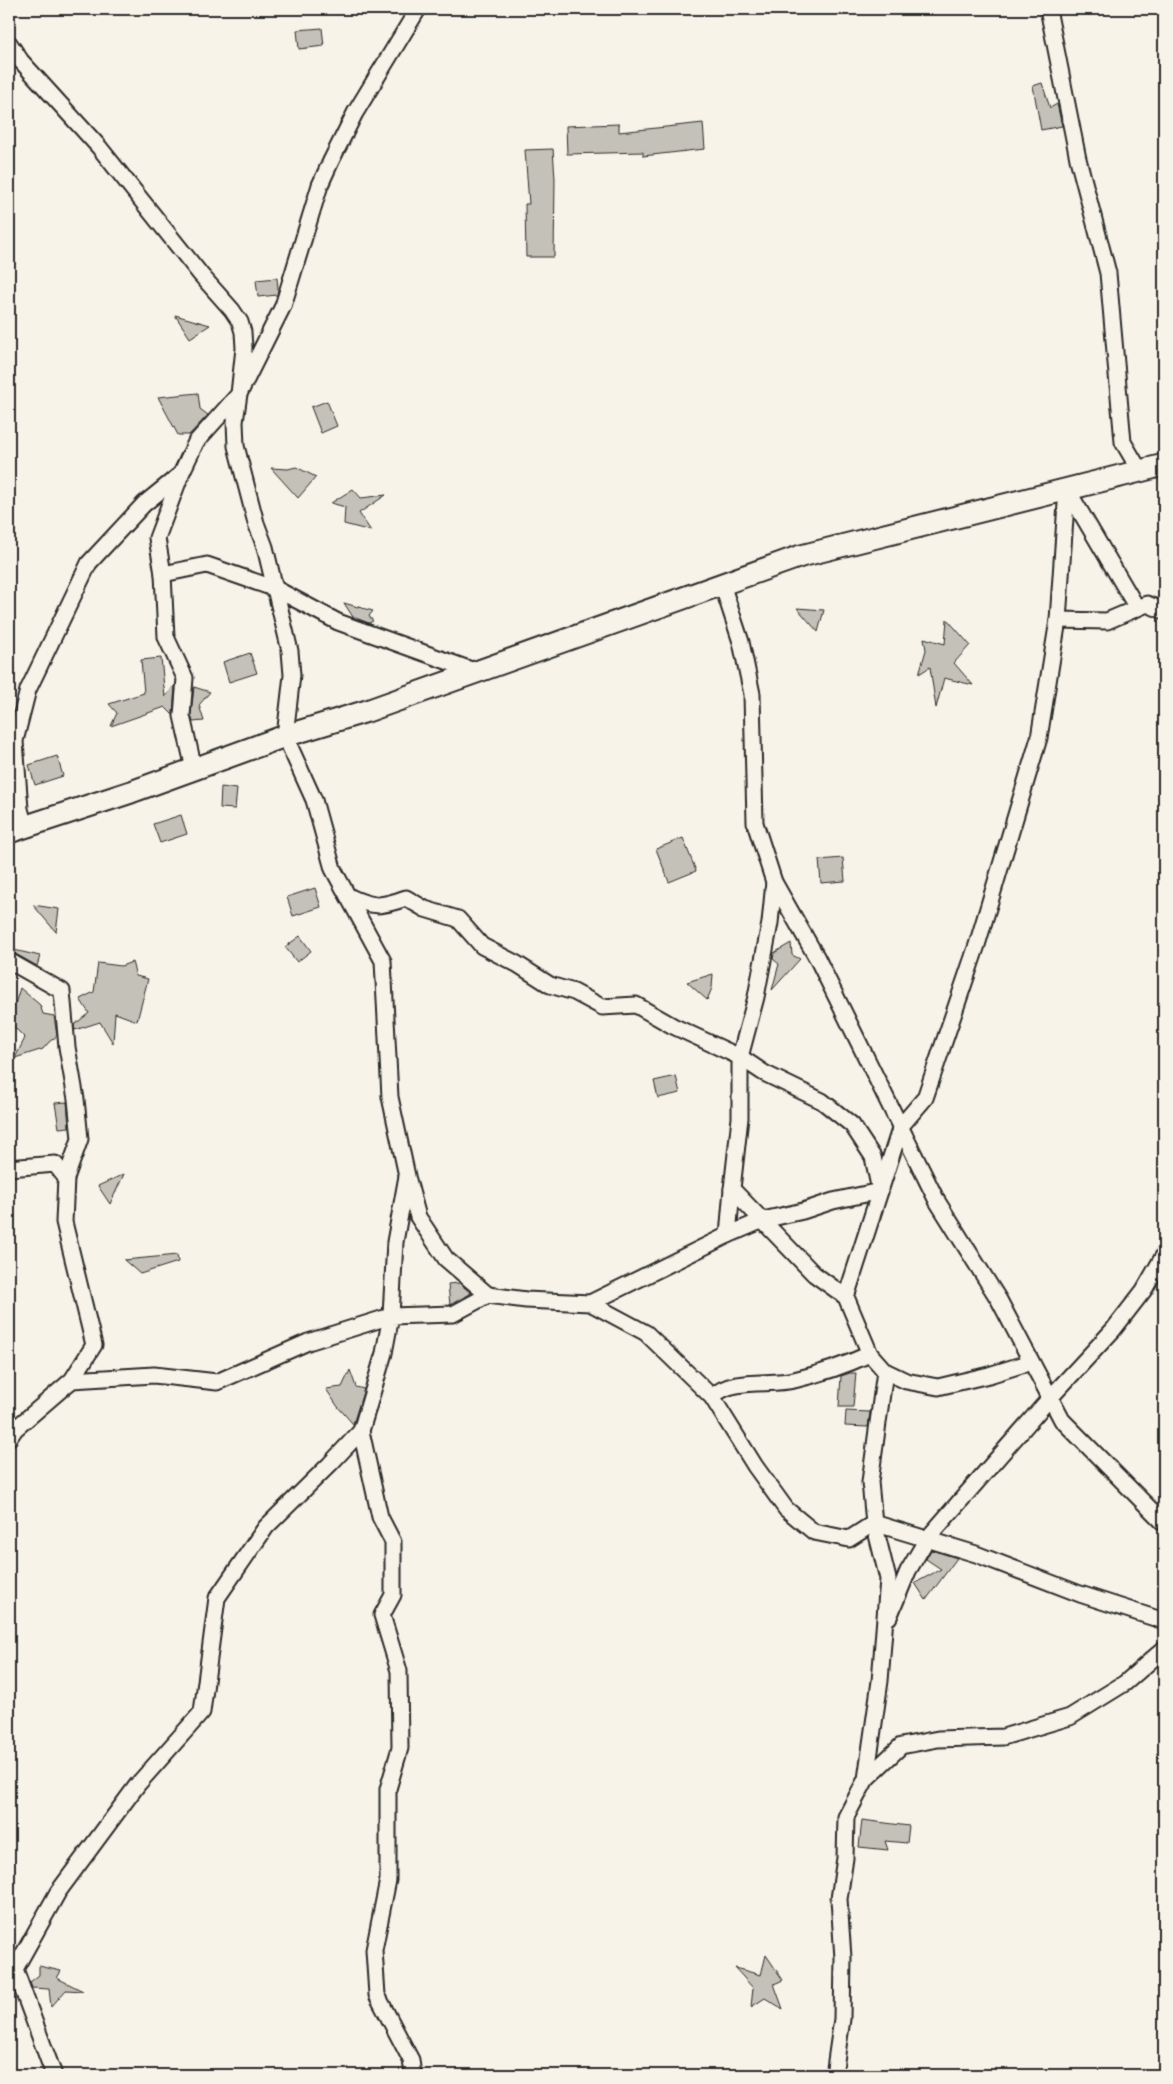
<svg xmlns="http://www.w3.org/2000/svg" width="1173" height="2084" font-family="Itim,sans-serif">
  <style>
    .building { fill: #c4c1b9; stroke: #2b2b2b }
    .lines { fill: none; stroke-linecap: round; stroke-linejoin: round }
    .minor-casing { stroke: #2b2b2b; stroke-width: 19 }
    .secondary-casing { stroke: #2b2b2b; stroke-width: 25 }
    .minor { stroke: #f7f3e8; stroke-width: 15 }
    .secondary { stroke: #f7f3e8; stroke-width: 21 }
  </style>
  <rect width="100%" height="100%" fill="#f7f3e8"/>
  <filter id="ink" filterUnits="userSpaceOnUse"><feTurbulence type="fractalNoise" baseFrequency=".02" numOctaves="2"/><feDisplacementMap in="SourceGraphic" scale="10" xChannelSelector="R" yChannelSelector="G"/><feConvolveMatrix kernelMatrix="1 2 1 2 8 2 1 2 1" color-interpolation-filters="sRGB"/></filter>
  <g filter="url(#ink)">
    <g class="building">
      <polygon points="322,28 324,46 299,49 297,30"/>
      <polygon points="1042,83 1050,108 1057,104 1062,126 1041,130 1033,86"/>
      <polygon points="703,123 705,149 643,156 643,152 567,154 566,126 619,124 619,132"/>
      <polygon points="553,149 555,179 554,257 526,257 525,204 529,204 525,150"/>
      <polygon points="277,278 278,289 277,295 258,297 256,280"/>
      <polygon points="175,315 210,325 190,338"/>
      <polygon points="198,393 200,409 208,415 189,435 178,435 158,397"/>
      <polygon points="327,401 337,426 321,433 311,407"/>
      <polygon points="296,467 316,477 298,498 271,468 288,469"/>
      <polygon points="353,489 361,498 386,495 359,513 371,531 344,524 345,507 331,503"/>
      <polygon points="344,603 358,607 359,605 362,608 373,611 369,616 373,621 369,623 353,617"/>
      <polygon points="797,608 824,610 818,632"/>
      <polygon points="947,619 970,645 954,663 973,685 944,678 936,708 930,667 919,674 926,650 924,638 945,644"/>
      <polygon points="250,653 257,673 229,682 223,662"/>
      <polygon points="161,658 165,697 175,685 173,715 165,707 111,726 117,713 109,704 144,693 141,660"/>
      <polygon points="194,687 210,692 199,705 204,721 193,722 191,715"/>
      <polygon points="57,756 63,776 35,785 29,765"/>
      <polygon points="221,787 237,789 235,809 220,808"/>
      <polygon points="181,815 187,834 160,843 153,824"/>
      <polygon points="683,838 696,871 669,882 656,849"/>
      <polygon points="843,858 845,881 821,883 819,860"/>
      <polygon points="315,888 321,907 293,916 287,897"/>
      <polygon points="33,905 59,909 56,932"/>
      <polygon points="300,936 311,951 297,962 285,947"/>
      <polygon points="791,943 792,955 800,959 772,990 779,964 773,959 774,953"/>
      <polygon points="14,950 40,956 37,966 14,953"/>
      <polygon points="132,962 136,976 148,979 137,1021 115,1013 113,1043 100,1022 75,1030 74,1025 89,1013 80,999 94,992 98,963 121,966"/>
      <polygon points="713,974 712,988 707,1000 687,982"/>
      <polygon points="20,988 40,1005 43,1014 54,1016 57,1036 49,1042 43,1049 15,1058 25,1038 9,1022 9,1011 15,1004"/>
      <polygon points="676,1076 680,1093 658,1098 654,1081"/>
      <polygon points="67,1102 69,1127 59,1128 55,1103"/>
      <polygon points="124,1174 110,1204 98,1186"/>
      <polygon points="177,1255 178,1262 140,1274 124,1260"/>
      <polygon points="459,1283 471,1293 450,1305 448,1284"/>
      <polygon points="350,1370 356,1387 364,1389 353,1424 338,1407 326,1389 342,1387"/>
      <polygon points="850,1373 856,1373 853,1407 839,1407 841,1376"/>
      <polygon points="846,1411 870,1412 868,1427 845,1426"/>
      <polygon points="931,1550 957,1558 926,1600 915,1583 941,1569 926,1559"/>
      <polygon points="862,1820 909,1826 907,1843 885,1841 888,1850 859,1847"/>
      <polygon points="766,1955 783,1980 774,1984 783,2009 765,1998 751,2007 753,1988 735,1968 761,1975"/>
      <polygon points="39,1966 61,1971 57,1978 83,1991 66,1990 51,2007 49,1989 32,1988 30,1982 39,1975"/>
    </g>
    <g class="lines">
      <defs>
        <g id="minor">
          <polyline points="1048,9 1078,159 1108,273 1123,442 1140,471"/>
          <polyline points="9,43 21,61 99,147 201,275 232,310 240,322 243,332 244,348 239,394 196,442 181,474 157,538 163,574 166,637 185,678 182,716 194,769"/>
          <polyline points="1067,489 1137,608"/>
          <polyline points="163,574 207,565 276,589 338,622 477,672"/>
          <polyline points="722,584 741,642 752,694 755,823 774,882 817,958 937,1201 999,1300 1062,1420 1164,1523"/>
          <polyline points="1058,620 1107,621 1147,604 1164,611"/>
          <polyline points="25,827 20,809 15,741 28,690 89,563 144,504 181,474"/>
          <polyline points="774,882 770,923 756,997 740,1057 740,1118 732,1189 814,1274 846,1297 870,1354 885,1371 906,1381 938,1387 989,1375 1031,1362"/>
          <path d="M348,896c25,12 33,11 58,2l19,11 33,10 24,27 35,18 33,21 24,7 28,15 34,-2 37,21 67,31 24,16 58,28 30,24 21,32 7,34 -47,10 -30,10 -40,9 -35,15"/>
          <polyline points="9,961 62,991 67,1047 76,1099 80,1139 66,1178"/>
          <polyline points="9,1168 55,1164 66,1178 64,1222 94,1345 72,1380 15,1429 9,1438"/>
          <polyline points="408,1180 418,1217 446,1259 488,1295"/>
          <polyline points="846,1297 901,1126 925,1098 977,945 1039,738 1058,620 1067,489"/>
          <polyline points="590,1303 646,1333 712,1397 755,1466 786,1509 814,1532 849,1539 874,1523 976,1554 1080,1594 1164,1621"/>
          <polyline points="72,1380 154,1375 217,1382 308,1342 391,1316 395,1242 407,1176 390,1097 383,961 333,869 314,800 285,736 292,675 290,651 265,547 256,523 236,446 235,422 239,394 283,306 320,185 331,161 355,113 418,9"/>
          <path d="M712,1397c19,-20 58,-11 82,-17 26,-6 52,-15 76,-26"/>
          <polyline points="889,1617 908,1571 927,1539 1050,1398 1113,1330 1144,1290 1164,1255"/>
          <polyline points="866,1779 901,1746 938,1739 1003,1737 1070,1717 1125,1683 1164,1649"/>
          <polyline points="9,1959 15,1969 54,2075"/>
          <polyline points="15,1969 58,1892 138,1784 202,1712 217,1598 266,1527 330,1464 361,1431"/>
          <polyline points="413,2075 411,2060 377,1995 374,1950 388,1880 388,1789 400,1748 399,1671 382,1615 393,1595 393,1542 380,1517 361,1431 384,1353 391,1316 453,1314 488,1295 526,1300 590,1303 728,1235 732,1189"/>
          <polyline points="834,2075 842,2019 843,1958 839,1899 845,1858 846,1817 866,1779 880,1681 888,1579 874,1523 870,1482 885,1371"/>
        </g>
        <polyline id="secondary" points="9,832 131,792 285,736 367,711 801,556 1164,465"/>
      </defs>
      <use href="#minor" class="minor-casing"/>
      <use href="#secondary" class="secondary-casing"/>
      <use href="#minor" class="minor"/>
      <use href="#secondary" class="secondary"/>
    </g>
  </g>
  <rect width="1173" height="2084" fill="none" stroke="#f7f3e8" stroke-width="30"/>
  <rect x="15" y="15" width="1143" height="2054" fill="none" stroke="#2b2b2b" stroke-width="2" filter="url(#ink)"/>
</svg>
